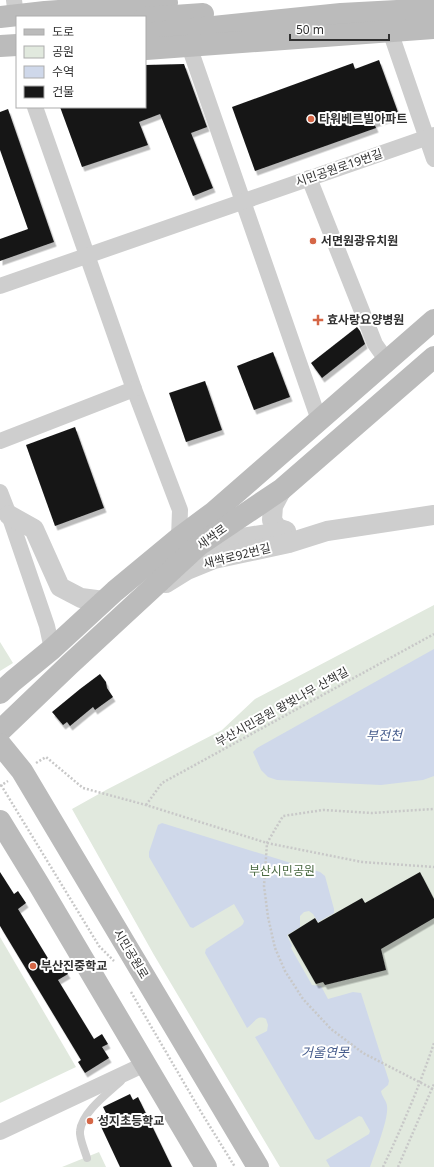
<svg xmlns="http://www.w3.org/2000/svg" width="434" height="1167" font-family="'Noto Sans','Noto Sans KR',sans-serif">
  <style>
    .green { fill: #e1e9de }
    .water { fill: #cfd8ea }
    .building { fill: #181818; filter: url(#shadow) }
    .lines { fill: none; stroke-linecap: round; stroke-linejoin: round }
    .path { stroke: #c8c8c8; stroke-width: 2.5; stroke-dasharray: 2 2; stroke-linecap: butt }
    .service { stroke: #cecece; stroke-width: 8 }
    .minor { stroke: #cecece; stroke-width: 16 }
    .tertiary { stroke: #cecece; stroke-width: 20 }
    .secondary { stroke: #bbb; stroke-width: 22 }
    .poi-dot { fill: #d56646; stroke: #fff; stroke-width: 1.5 }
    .labels { text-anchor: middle; stroke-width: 4; stroke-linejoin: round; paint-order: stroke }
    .poi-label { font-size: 12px; font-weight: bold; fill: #313131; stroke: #fff; text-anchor: start }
    .street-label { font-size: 12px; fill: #313131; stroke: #fff }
    .park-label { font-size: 12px; fill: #496942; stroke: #fff }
    .water-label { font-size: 13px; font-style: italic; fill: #465c8c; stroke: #fff }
  </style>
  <defs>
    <filter id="shadow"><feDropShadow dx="2.5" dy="4.5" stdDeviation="0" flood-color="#0004"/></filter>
  </defs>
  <rect width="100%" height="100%" fill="#fff"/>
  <g class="green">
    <polygon points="434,605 434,1167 280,1167 154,955 72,809 106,790 222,730 255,699"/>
    <polygon points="0,642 13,663 0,671"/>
    <polygon points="0,937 76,1067 0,1103"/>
    <polygon points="99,1152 106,1167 62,1167"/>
  </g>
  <g class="water">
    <polygon points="434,649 434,776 423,780 381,785 277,780 268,777 261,770 253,752 257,748"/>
    <path d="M162,823l158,49 5,4 9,33v4l-16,9 -5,-8 -4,-3 -5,1 -4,4v11l-13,8 5,11 -1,2 21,37 9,1 7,13 25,-7 8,1 28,88 -1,4 -7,6c1,6 6,10 6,15 2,12 -12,47 -17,61h-40l-4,-7 43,-26 1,-3 -8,-14 -3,-1 -40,24 -4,-1 -60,-102 12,-6 1,-6 -2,-6c-10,-5 -11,4 -19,9l-42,-75 1,-4 35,-23 2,-2 1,-3 -10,-17 -41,24 -3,-1 -41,-70v-5l9,-27z"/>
  </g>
  <g class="building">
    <polygon points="379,60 399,115 374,123 376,128 255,171 232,107 353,63 355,69"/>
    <polygon points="184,64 207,127 191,133 213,188 193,196 160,114 139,122 148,145 82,167 60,107 145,107 145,65"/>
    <polygon points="8,109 54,242 0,261 0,239 28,229 0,150 0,112"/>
    <polygon points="357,327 360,331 365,344 322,378 311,363"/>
    <polygon points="273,352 290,397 254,410 237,366"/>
    <polygon points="205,381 222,430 186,442 169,393"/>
    <polygon points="75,427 104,508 55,526 26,445"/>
    <polygon points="100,674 106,682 107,688 113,697 95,710 93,707 70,726 67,722 63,725 52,712 80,689"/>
    <polygon points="0,872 14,894 18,891 26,903 18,909 52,965 59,960 68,974 58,980 94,1039 102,1034 108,1044 102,1047 109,1058 85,1073 78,1062 81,1060 0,926"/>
    <polygon points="420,872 434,899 434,918 381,949 386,970 325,985 323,982 316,984 288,935 315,918 318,923 362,898 365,903"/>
    <polygon points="130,1094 133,1100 138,1097 172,1167 120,1167 97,1118 106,1113 103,1107"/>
  </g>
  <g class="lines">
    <g class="path">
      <polyline points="36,763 46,757 83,788 146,805 267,843 362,862 434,867"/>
      <polyline points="1,785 99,946 114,961"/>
      <polyline points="0,786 8,781"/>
      <polyline points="146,805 162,783 434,634"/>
      <polyline points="131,992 201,1112 235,1167"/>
      <polyline points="433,1089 363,1053 331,1029 303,999 285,971 275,948 268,917 264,886 267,843 283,816 323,810 371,813 434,809"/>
      <path d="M383,1167c19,-40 37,-82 51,-124"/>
      <polyline points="398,1167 434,1084"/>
    </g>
    <path class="service" d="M87,1158c-2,-7 -8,-20 -7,-27 2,-19 28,-38 41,-50"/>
    <g class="minor">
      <polyline points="14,0 16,16"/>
      <polyline points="390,31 434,159"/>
      <polyline points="189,46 319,420"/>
      <polyline points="35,107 134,389 180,510 179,538"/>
      <polyline points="309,178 375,344 387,361"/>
      <polyline points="0,286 434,135"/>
      <polyline points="0,441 134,389"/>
      <polyline points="0,492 9,515 47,626 52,649"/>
      <polyline points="0,1132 145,1064"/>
    </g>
    <g class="tertiary">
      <polyline points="282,489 273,506 272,520 277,528 286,531"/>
      <polyline points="9,515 34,529 60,587 81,598 104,601"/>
      <polyline points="197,544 199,545 285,531"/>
      <polyline points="166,583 187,570 214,559 289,543 327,531 434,515"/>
    </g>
    <g class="secondary">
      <polyline points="0,17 45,12 167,3"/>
      <polyline points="145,18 203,14"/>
      <polyline points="145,34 341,14 434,9"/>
      <polyline points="0,46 17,45"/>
      <polyline points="146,49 434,28"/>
      <polyline points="0,693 13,681 52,649 115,591 179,538 214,512 434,320"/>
      <polyline points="0,731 69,665 199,545 282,489 434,357"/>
      <polyline points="0,744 22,771 258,1167"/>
      <polyline points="0,821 38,883 206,1167"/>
    </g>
  </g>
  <g class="poi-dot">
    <circle cx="311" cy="119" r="4"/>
    <circle cx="313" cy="241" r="4"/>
    <path d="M316 314h4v4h4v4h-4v4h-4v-4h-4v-4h4z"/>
    <circle cx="33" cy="966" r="4"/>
    <circle cx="90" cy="1121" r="4"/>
  </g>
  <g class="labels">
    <g class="poi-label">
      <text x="319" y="123">타워베르빌아파트</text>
      <text x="321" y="245">서면원광유치원</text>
      <text x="327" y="324">효사랑요양병원</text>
      <text x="41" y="970">부산진중학교</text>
      <text x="98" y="1125">성지초등학교</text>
    </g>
    <g class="street-label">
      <text transform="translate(339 168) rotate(-19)" y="4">시민공원로19번길</text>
      <text transform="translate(212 537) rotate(-36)" y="4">새싹로</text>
      <text transform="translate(237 556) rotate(-14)" y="4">새싹로92번길</text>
      <text transform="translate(282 707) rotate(-29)" y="4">부산시민공원 왕벚나무 산책길</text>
      <text transform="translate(131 954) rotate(59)" y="4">시민공원로</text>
    </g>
    <g class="park-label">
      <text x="282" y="875">부산시민공원</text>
    </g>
    <g class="water-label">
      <text x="384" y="740">부전천</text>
      <text x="325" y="1057">거울연못</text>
    </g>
  </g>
  <rect x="16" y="16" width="130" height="92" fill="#ffffff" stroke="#adadad"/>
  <rect x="24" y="29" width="20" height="6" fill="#bbbbbb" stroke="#adadad"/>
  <text x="52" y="36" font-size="12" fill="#313131">도로</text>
  <rect x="24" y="46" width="20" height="12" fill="#e1e9de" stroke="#adadad"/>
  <text x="52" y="56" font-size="12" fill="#313131">공원</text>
  <rect x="24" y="66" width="20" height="12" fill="#cfd8ea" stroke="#adadad"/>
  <text x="52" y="76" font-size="12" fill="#313131">수역</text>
  <rect x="24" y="86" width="20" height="12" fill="#181818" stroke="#adadad"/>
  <text x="52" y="96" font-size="12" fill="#313131">건물</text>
  <path d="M290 34v6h99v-6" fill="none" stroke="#313131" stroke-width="2"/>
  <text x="296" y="34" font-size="12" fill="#313131" stroke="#ffffff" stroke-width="3" paint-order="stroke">50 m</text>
</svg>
